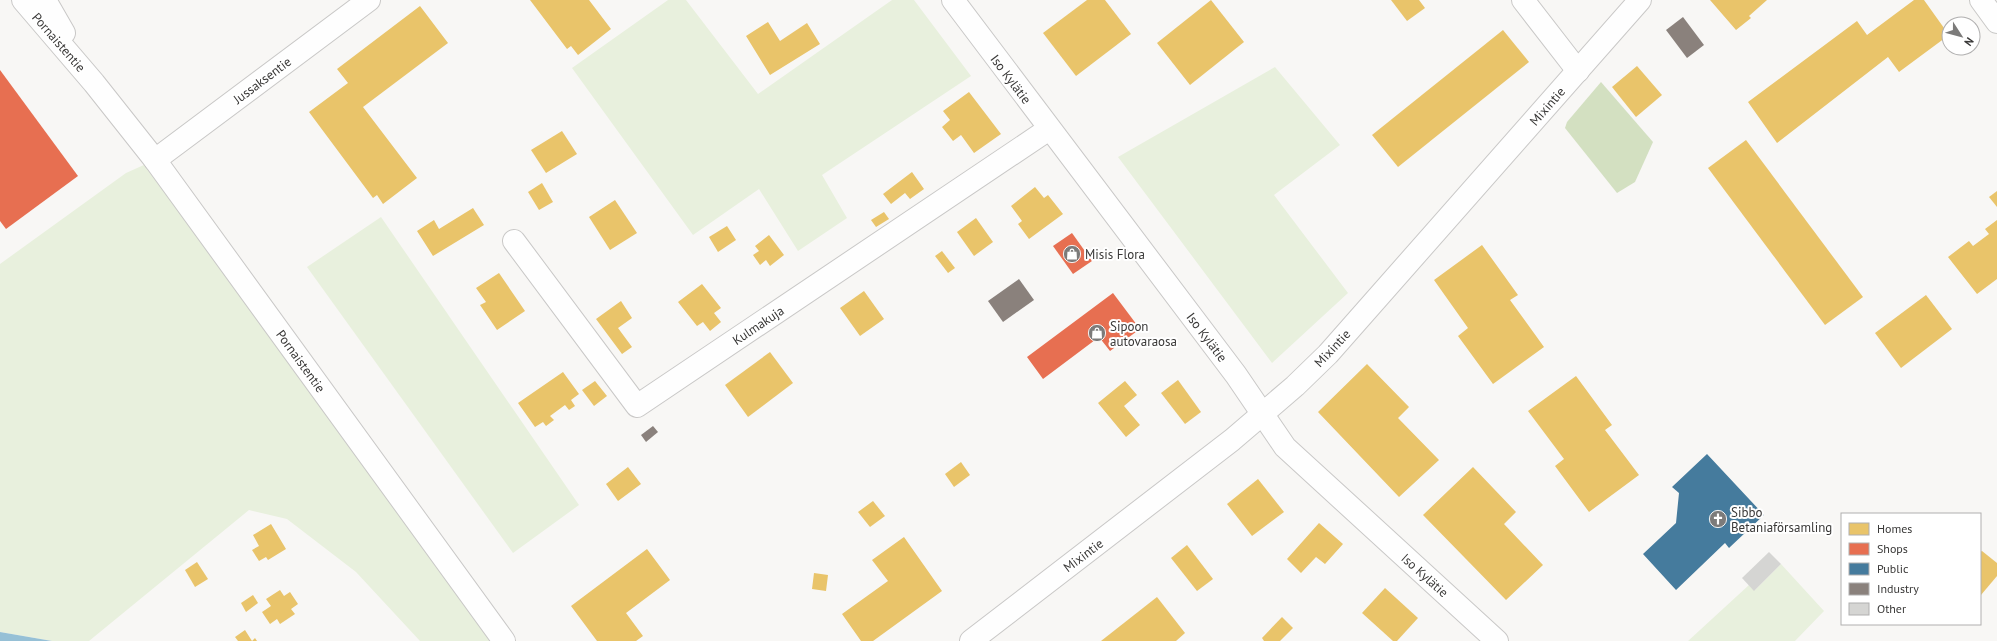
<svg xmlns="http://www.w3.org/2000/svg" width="1997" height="641" font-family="'PT Sans',sans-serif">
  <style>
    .green { fill: #e8f0dd }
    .forest { fill: #d3e0c1 }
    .water { fill: #96c0d6 }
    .homes { fill: #e9c46a }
    .shops { fill: #e76f51 }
    .public { fill: #457b9d }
    .industry { fill: #8a817c }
    .building { fill: #d5d5d3 }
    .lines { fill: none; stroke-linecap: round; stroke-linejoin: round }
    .minor-casing { stroke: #c9c8c7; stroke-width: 24 }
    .tertiary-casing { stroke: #c9c8c7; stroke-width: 24 }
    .minor { stroke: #fefefe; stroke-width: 22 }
    .tertiary { stroke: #fefefe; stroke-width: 22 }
    .labels { text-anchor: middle; stroke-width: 4; stroke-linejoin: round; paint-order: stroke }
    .street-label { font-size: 13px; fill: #393837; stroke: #fff }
    .poi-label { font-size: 13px; fill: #393837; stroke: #fff; text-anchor: start }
  </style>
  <rect width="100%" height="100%" fill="#f8f7f5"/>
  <g class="green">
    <polygon points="668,0 686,0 758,94 892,0 914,0 971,76 822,175 847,218 798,251 759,189 693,235 572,68"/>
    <polygon points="1275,67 1340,145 1274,195 1348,293 1272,363 1118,157"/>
    <polygon points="155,160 504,641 420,641 356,572 287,519 249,510 89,641 52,641 0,632 0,264 126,173"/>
    <polygon points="381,217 579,505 513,553 307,267"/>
    <polygon points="1781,564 1824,611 1795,641 1688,641 1749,585 1755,590"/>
  </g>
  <polygon class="forest" points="1601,82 1653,142 1635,182 1617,193 1565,128 1567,122"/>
  <polygon class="water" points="0,632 52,641 0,641"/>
  <g class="homes">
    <polygon points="530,0 589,0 611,29 578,55 571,46 567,49"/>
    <polygon points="1087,0 1105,0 1131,34 1076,76 1043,33"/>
    <polygon points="1211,0 1244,42 1190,85 1157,43"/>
    <polygon points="1391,0 1419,0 1425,8 1407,21"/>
    <polygon points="1710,0 1767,0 1749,16 1751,18 1736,30"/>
    <polygon points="1914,0 1924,0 1949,35 1899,72 1888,57 1777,143 1748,102 1857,21 1867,35"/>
    <polygon points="420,6 448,43 363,107 417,178 383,204 377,195 373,198 309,112 348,83 337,69"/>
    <polygon points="768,22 780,41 807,23 820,44 770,75 746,36"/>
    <polygon points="1503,30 1529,62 1398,167 1372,135"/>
    <polygon points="1637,66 1662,95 1636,117 1612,87"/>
    <polygon points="969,92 1001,134 974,153 961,135 953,141 942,127 950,120 943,111"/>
    <polygon points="562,131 577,154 546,173 531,150"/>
    <polygon points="1746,140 1863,297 1825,325 1708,168"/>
    <polygon points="912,172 924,189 910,199 905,193 891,204 883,194"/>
    <polygon points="542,183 553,202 539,210 528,192"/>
    <polygon points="1035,187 1044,198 1048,195 1063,214 1029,239 1018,224 1022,221 1011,206"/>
    <polygon points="1997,191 1997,207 1989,197"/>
    <polygon points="615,200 637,233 610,250 589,217"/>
    <polygon points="473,208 484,225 433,256 417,231 434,220 439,229"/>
    <polygon points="884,212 889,219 876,227 871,220"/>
    <polygon points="976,218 993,242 974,256 957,232"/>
    <polygon points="1997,220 1997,279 1977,294 1948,257 1969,241 1973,246 1989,234 1985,229"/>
    <polygon points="727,226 736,240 718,252 709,237"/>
    <polygon points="769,235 784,255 770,266 766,260 760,265 753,255 759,251 755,246"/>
    <polygon points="1482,245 1518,295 1510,300 1544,347 1493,384 1458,336 1468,328 1434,280"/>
    <polygon points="942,251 955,268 948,273 935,256"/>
    <polygon points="499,273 525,311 497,330 480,305 486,302 476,288"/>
    <polygon points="702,284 721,308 714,313 721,322 710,331 703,322 697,326 678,302"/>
    <polygon points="864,291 884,319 860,336 840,308"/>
    <polygon points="1926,295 1952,329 1901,368 1875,333"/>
    <polygon points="621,301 632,318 618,328 632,347 622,354 596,319"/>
    <polygon points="770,352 793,383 748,417 725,385"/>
    <polygon points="1367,364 1409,407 1398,418 1439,460 1399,497 1318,412"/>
    <polygon points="563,372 579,394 571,400 575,406 569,410 565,405 550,416 554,420 546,426 543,422 535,427 518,403"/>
    <polygon points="1576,376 1612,425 1605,430 1639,475 1589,512 1555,466 1564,459 1528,411"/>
    <polygon points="1178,380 1201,412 1185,424 1161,393"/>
    <polygon points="595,381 607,396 594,406 582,390"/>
    <polygon points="1125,381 1137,395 1124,406 1140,425 1126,437 1098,403"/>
    <polygon points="961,462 970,475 954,487 945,474"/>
    <polygon points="628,467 641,484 618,501 606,484"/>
    <polygon points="1473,467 1516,512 1504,524 1543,565 1506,600 1423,515"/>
    <polygon points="1258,479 1284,512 1252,536 1227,504"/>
    <polygon points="873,501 885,516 870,527 858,512"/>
    <polygon points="1319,523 1343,544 1325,564 1316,557 1301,573 1287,559"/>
    <polygon points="271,524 286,549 268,560 266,557 259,561 252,550 259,546 253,535"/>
    <polygon points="904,537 942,591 873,641 861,641 842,614 888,581 872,560"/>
    <polygon points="1187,545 1213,579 1197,591 1171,558"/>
    <polygon points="647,549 670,580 626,613 643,636 636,641 597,641 571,606"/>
    <polygon points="1982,551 1997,563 1997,576 1981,595 1980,552"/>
    <polygon points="197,562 208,579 195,587 185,570"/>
    <polygon points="814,573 828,575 826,591 812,589"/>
    <polygon points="1385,588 1418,618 1397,641 1393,641 1362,613"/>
    <polygon points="280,590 284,596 290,592 298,604 291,609 295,614 280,624 277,619 270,624 262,612 271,606 266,599"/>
    <polygon points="253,595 258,603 246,612 241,603"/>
    <polygon points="1157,597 1185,633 1176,641 1101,641"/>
    <polygon points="1282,617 1293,628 1280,641 1264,641 1262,638"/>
    <polygon points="245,630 252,641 255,638 257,641 238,641 235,637"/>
  </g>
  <g class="shops">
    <polygon points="0,70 78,176 6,229 0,221"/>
    <polygon points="1072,233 1092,261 1073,274 1053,246"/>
    <polygon points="1113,293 1140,329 1110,351 1099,337 1043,379 1027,357"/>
  </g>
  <polygon class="public" points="1707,454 1764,515 1729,548 1725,543 1676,590 1643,554 1676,523 1679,493 1672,487"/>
  <g class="industry">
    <polygon points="1683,17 1704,45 1687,58 1666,30"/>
    <polygon points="1019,279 1034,300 1003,322 988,301"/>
    <polygon points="653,426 658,432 646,442 641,435"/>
  </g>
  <polygon class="building" points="1769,552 1781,564 1754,591 1742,578"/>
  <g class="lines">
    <defs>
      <g id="minor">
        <polyline points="953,0 1236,375 1285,447 1497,641"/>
        <polyline points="1523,0 1578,71"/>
        <polyline points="1981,0 1997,22"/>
        <polyline points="155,160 369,0"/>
        <polyline points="514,241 637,406 1049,129"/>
        <polyline points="971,641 1232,440 1295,386 1328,354 1640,0"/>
      </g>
      <g id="tertiary">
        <polyline points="23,0 94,83 155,160 504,641"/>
        <polyline points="45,0 64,33"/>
      </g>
    </defs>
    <use href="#minor" class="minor-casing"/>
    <use href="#tertiary" class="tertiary-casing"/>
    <use href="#minor" class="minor"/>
    <use href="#tertiary" class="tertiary"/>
  </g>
  <defs>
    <symbol id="shop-disc" viewBox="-11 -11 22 22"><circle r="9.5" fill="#7c7b7a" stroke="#fff"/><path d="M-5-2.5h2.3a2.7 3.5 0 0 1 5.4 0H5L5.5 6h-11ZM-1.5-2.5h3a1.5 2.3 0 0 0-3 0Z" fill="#fff"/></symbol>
    <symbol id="church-disc" viewBox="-11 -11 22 22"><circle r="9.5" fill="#7c7b7a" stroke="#fff"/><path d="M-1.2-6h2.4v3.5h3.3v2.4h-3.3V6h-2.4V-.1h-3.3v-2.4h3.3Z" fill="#fff"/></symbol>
  </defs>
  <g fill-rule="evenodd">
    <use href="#shop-disc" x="1062" y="244" width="20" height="20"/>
    <use href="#shop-disc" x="1087" y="323" width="20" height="20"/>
    <use href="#church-disc" x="1708" y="509" width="20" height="20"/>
  </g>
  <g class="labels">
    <g class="street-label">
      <text transform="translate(59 42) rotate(49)" y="5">Pornaistentie</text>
      <text transform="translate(1011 79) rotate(53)" y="5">Iso Kylätie</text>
      <text transform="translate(262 80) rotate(-37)" y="5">Jussaksentie</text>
      <text transform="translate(1547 106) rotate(-49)" y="5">Mixintie</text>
      <text transform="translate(758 325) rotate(-34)" y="5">Kulmakuja</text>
      <text transform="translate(1207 337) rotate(53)" y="5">Iso Kylätie</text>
      <text transform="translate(1332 348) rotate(-47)" y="5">Mixintie</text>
      <text transform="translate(301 361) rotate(54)" y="5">Pornaistentie</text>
      <text transform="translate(1083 555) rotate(-37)" y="5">Mixintie</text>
      <text transform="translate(1425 575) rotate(42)" y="5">Iso Kylätie</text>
    </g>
    <g class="poi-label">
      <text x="1085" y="259">Misis Flora</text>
      <text x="1110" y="331">Sipoon<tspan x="1110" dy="15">autovaraosa</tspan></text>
      <text x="1731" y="517">Sibbo<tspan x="1731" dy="15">Betaniaförsamling</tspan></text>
    </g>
  </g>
  <rect x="1841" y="513" width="140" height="112" fill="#ffffff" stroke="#b0afaf"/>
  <rect x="1849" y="523" width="20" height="12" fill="#e9c46a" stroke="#b0afaf"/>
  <text x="1877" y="533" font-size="12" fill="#393837">Homes</text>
  <rect x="1849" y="543" width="20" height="12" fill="#e76f51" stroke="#b0afaf"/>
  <text x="1877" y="553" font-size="12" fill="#393837">Shops</text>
  <rect x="1849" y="563" width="20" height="12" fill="#457b9d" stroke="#b0afaf"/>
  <text x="1877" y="573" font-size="12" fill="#393837">Public</text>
  <rect x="1849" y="583" width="20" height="12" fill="#8a817c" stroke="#b0afaf"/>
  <text x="1877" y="593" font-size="12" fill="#393837">Industry</text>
  <rect x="1849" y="603" width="20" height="12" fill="#d5d5d3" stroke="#b0afaf"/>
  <text x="1877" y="613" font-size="12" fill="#393837">Other</text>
  <g transform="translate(1961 36) rotate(126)"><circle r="19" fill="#ffffff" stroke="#b0afaf"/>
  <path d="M0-3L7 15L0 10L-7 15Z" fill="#7c7b7a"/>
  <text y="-6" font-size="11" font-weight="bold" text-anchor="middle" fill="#393837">N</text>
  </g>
</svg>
